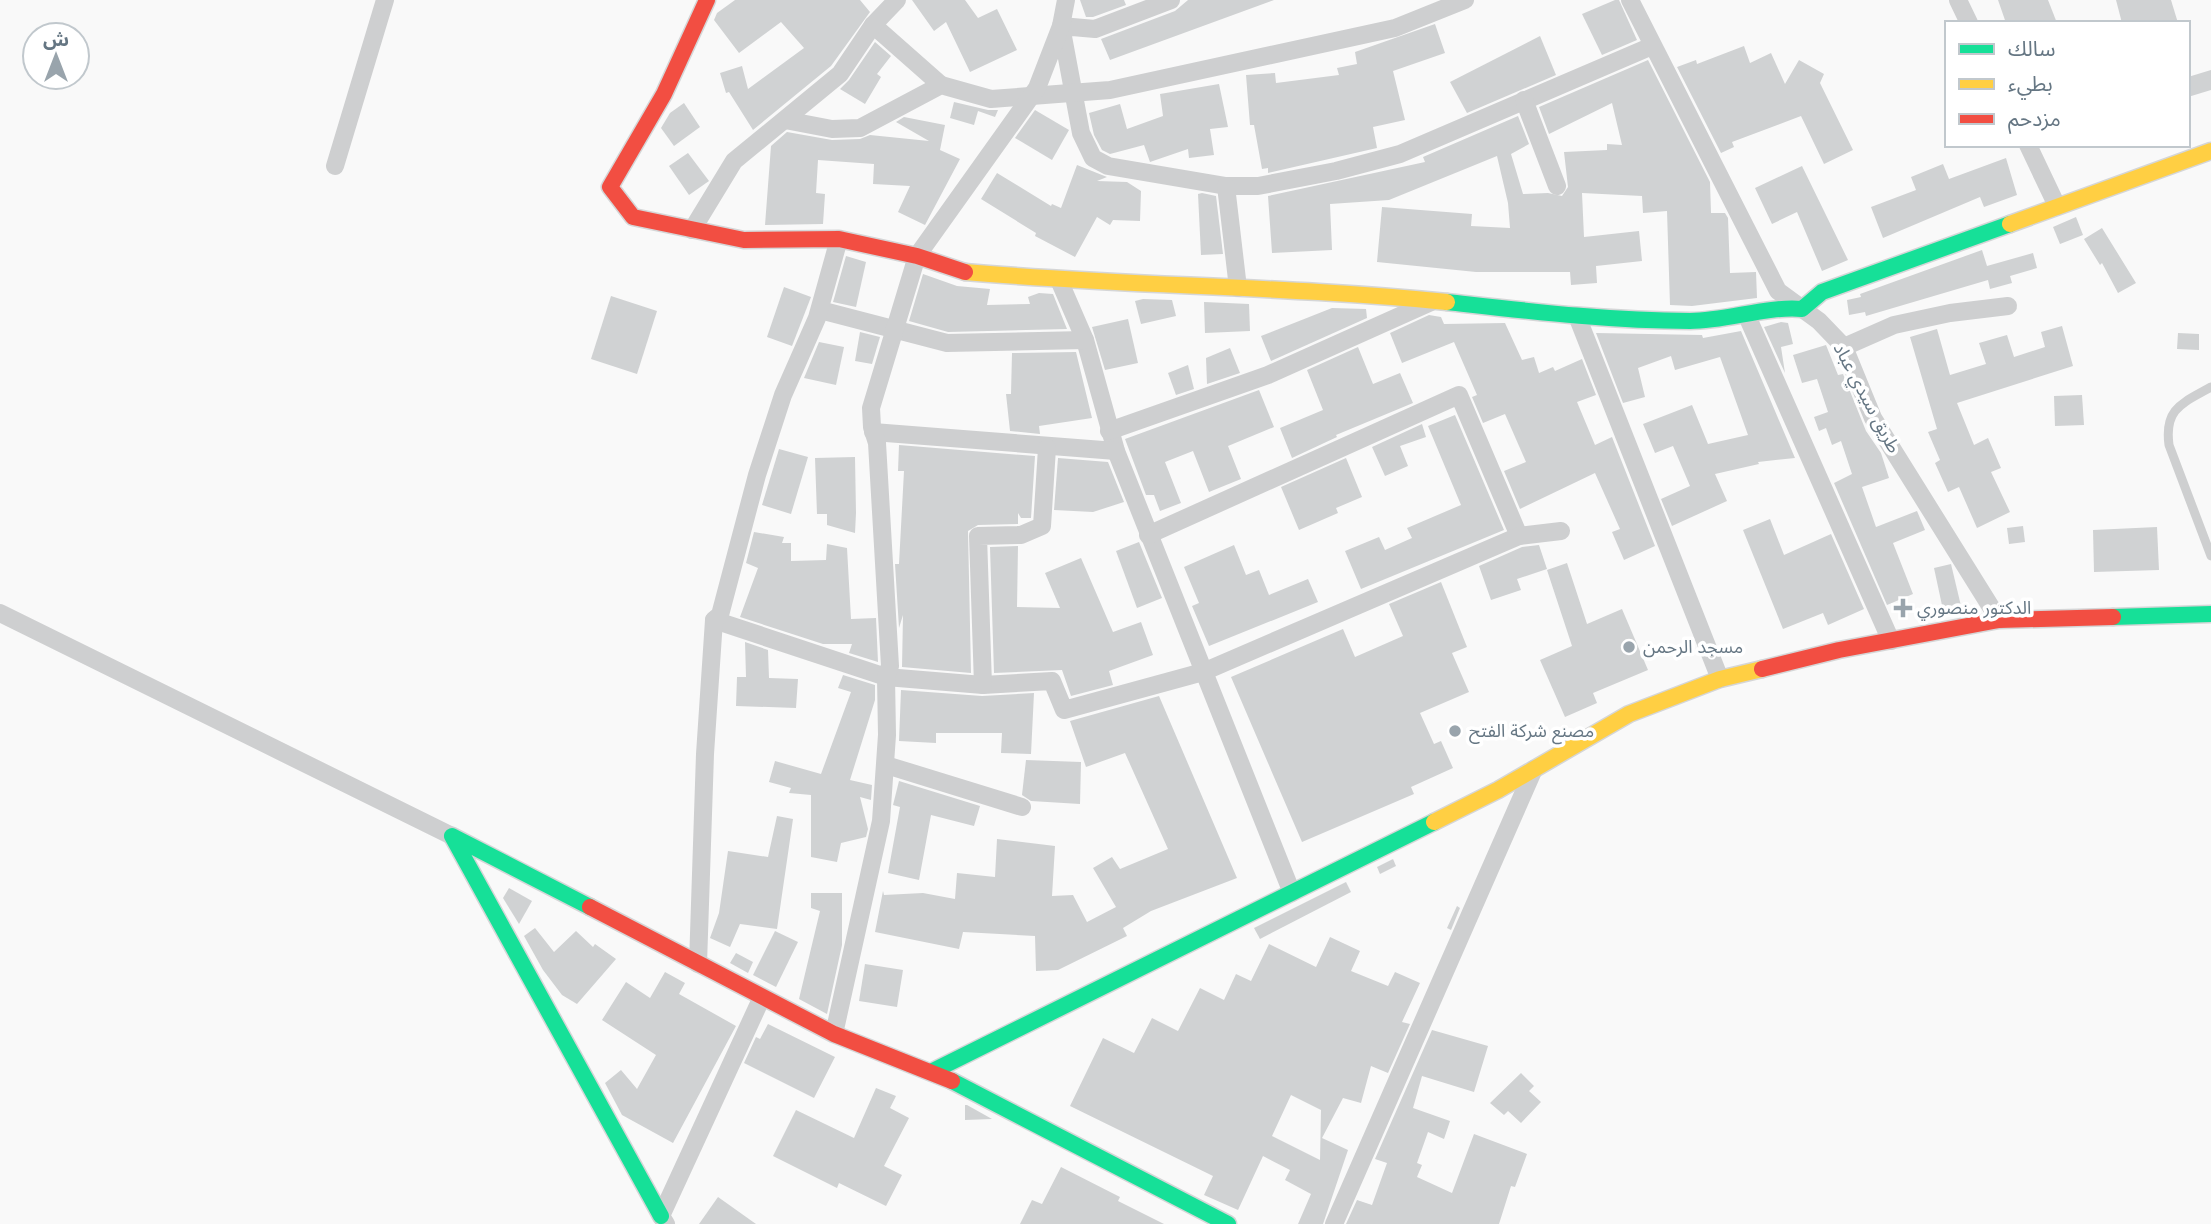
<svg xmlns="http://www.w3.org/2000/svg" width="2211" height="1224" font-family="Arial,'Noto Sans Arabic',sans-serif">
  <style>
    .building { fill: #d0d2d3; fill-rule: evenodd }
    .lines { fill: none; stroke-linecap: round; stroke-linejoin: round }
    .fast-casing { stroke: #d5d6d7; stroke-width: 19 }
    .slow-casing { stroke: #d5d6d7; stroke-width: 19 }
    .jam-casing { stroke: #d5d6d7; stroke-width: 19 }
    .lane { stroke: #cecfd0; stroke-width: 9 }
    .street { stroke: #cecfd0; stroke-width: 18 }
    .fast { stroke: #16e098; stroke-width: 16 }
    .slow { stroke: #ffcf43; stroke-width: 16 }
    .jam { stroke: #f24e42; stroke-width: 16 }
    .poi-dot { fill: #99a4ac; stroke: #fff; stroke-width: 2.5 }
    .labels { text-anchor: middle; stroke-width: 7; stroke-linejoin: round; paint-order: stroke }
    .street-label { font-size: 18px; fill: #657683; stroke: #fff }
    .poi-label { font-size: 18px; fill: #657683; stroke: #fff; text-anchor: start }
  </style>
  <rect width="100%" height="100%" fill="#f9f9f9"/>
  <g class="building">
    <polygon points="735,0 860,0 870,12 831,66 753,130 729,92 726,93 720,73 742,66 748,89 804,48 781,22 739,53 714,20 717,13"/>
    <polygon points="912,0 965,0 978,18 997,9 1017,50 970,72 946,22 934,31"/>
    <polygon points="1080,0 1124,0 1126,5 1093,17 1086,17"/>
    <polygon points="1188,0 1274,0 1110,60 1101,39 1175,11"/>
    <polygon points="1615,0 1619,0 1637,40 1602,55 1582,14"/>
    <polygon points="1998,0 2048,0 2057,23 2006,23"/>
    <polygon points="2116,0 2171,0 2178,23 2122,23"/>
    <polygon points="1435,24 1445,53 1393,71 1405,120 1373,127 1377,148 1268,173 1268,168 1262,169 1254,125 1250,125 1246,75 1275,73 1276,83 1339,75 1337,68 1357,64 1355,52"/>
    <polygon points="1540,36 1556,75 1467,113 1450,82"/>
    <polygon points="875,42 891,56 877,74 881,77 865,104 840,89 849,80"/>
    <polygon points="1744,46 1750,63 1771,53 1785,84 1799,60 1824,74 1820,83 1853,150 1824,164 1801,116 1732,142 1734,147 1721,153 1677,67 1696,60 1697,64"/>
    <polygon points="1648,60 1710,182 1711,213 1725,213 1728,218 1730,273 1756,272 1757,298 1692,306 1670,305 1667,211 1643,213 1642,196 1582,193 1584,237 1639,231 1642,261 1596,266 1597,283 1571,285 1570,272 1476,272 1377,262 1382,207 1472,214 1471,226 1510,228 1508,203 1497,156 1389,200 1330,204 1332,250 1272,253 1268,196 1425,162 1423,157 1518,116 1529,144 1511,154 1523,194 1548,193 1562,196 1568,187 1564,152 1607,150 1607,144 1622,145 1612,103 1549,134 1539,107"/>
    <polygon points="2211,70 2211,90 2188,97 2188,77"/>
    <polygon points="1219,84 1228,127 1210,129 1214,155 1189,158 1188,149 1150,162 1144,145 1110,154 1102,150 1094,135 1089,113 1120,104 1127,129 1163,116 1160,94"/>
    <polygon points="954,102 988,110 998,110 995,117 978,111 974,125 950,118"/>
    <polygon points="684,103 700,127 674,146 661,128 670,113"/>
    <polygon points="1035,110 1069,130 1052,160 1015,138"/>
    <polygon points="904,117 945,125 940,150 960,159 925,225 898,212 910,186 873,184 874,164 818,160 816,193 825,194 823,224 765,225 771,146 787,132 832,140 860,139 870,135 929,141 896,122"/>
    <polygon points="688,153 709,181 689,195 669,166"/>
    <polygon points="2006,158 2017,195 1984,207 1980,197 1883,238 1871,207 1916,190 1911,177 1943,164 1949,179"/>
    <polygon points="1077,165 1107,177 1097,181 1127,182 1141,191 1140,221 1113,220 1110,225 1097,217 1075,257 1035,236 1036,233 981,199 997,173 1051,206 1052,204 1061,208"/>
    <polygon points="1802,166 1848,260 1822,271 1797,212 1772,224 1755,188"/>
    <polygon points="1202,193 1216,196 1223,254 1201,255 1198,194"/>
    <polygon points="2076,217 2083,235 2060,244 2053,227"/>
    <polygon points="2102,228 2136,283 2118,293 2102,263 2100,265 2084,239"/>
    <polygon points="1982,250 1987,266 2033,253 2037,268 2010,276 2012,283 1990,289 1988,280 1866,316 1865,312 1849,315 1847,300 1861,297 1860,294"/>
    <polygon points="846,256 866,262 856,307 833,302"/>
    <polygon points="923,274 957,286 990,289 987,305 1030,304 1028,297 1039,293 1053,294 1067,329 948,332 909,321"/>
    <polygon points="784,287 811,297 792,346 767,337"/>
    <polygon points="611,296 657,311 637,374 591,359"/>
    <polygon points="1143,299 1172,300 1176,316 1141,324 1135,301"/>
    <polygon points="1204,302 1249,304 1250,331 1205,333"/>
    <polygon points="1332,308 1366,309 1367,318 1271,361 1261,336"/>
    <polygon points="1429,315 1441,317 1444,324 1505,323 1522,360 1534,357 1539,373 1553,367 1555,371 1582,359 1596,395 1577,402 1595,445 1612,437 1655,546 1624,560 1612,532 1620,529 1595,473 1520,509 1504,471 1526,462 1505,414 1483,423 1472,397 1477,395 1454,342 1402,363 1390,333"/>
    <polygon points="1128,319 1138,363 1105,370 1092,327"/>
    <polygon points="1781,322 1788,323 1793,344 1781,347 1785,373 1764,327"/>
    <polygon points="2062,326 2073,366 1957,403 1974,445 1988,438 2001,468 1991,472 2010,512 1977,528 1959,487 1948,492 1935,463 1940,460 1928,432 1937,429 1910,337 1937,329 1950,375 1986,364 1979,343 2007,335 2014,357 2045,347 2041,332"/>
    <polygon points="1741,331 1795,458 1758,462 1759,464 1715,474 1727,501 1672,526 1661,499 1690,486 1673,446 1655,453 1643,424 1692,405 1708,444 1748,435 1720,357 1675,370 1671,356 1638,368 1645,397 1623,403 1596,333 1702,335 1703,338"/>
    <polygon points="860,332 880,337 872,364 855,361"/>
    <polygon points="2178,333 2199,334 2199,350 2177,349"/>
    <polygon points="819,342 844,347 836,385 804,378"/>
    <polygon points="1826,345 1838,375 1843,374 1866,431 1881,453 1889,478 1862,487 1876,527 1917,511 1925,530 1893,543 1913,594 1887,605 1834,483 1852,474 1841,441 1832,445 1826,428 1819,431 1814,417 1828,412 1817,379 1802,383 1793,355"/>
    <polygon points="1358,347 1373,384 1400,373 1413,403 1336,435 1337,437 1292,458 1280,428 1323,410 1307,370"/>
    <polygon points="1230,348 1240,373 1207,384 1206,358"/>
    <polygon points="1076,352 1092,418 1039,426 1040,434 1010,431 1006,394 1011,394 1012,353"/>
    <polygon points="1188,365 1194,389 1176,395 1168,373"/>
    <polygon points="1259,390 1274,427 1228,446 1241,479 1209,492 1193,451 1165,462 1181,503 1160,511 1154,495 1146,495 1125,439"/>
    <polygon points="2082,395 2084,425 2055,426 2054,396"/>
    <polygon points="1455,415 1504,530 1361,589 1345,551 1379,537 1385,550 1412,538 1407,528 1461,505 1428,426"/>
    <polygon points="1422,424 1426,437 1400,446 1408,466 1385,476 1372,447"/>
    <polygon points="899,445 1035,456 1031,518 1021,518 1018,513 1018,524 978,525 968,531 971,673 902,667 903,615 899,628 895,564 899,564 904,471 898,471"/>
    <polygon points="779,449 808,457 791,514 762,505"/>
    <polygon points="855,457 856,513 855,533 827,525 827,514 817,514 815,458"/>
    <polygon points="1058,458 1108,462 1124,502 1093,512 1054,510"/>
    <polygon points="1346,458 1362,497 1336,508 1338,513 1299,530 1281,487"/>
    <polygon points="1770,519 1784,555 1831,534 1864,609 1828,625 1823,613 1783,629 1743,530"/>
    <polygon points="2023,526 2025,542 2009,544 2007,528"/>
    <polygon points="2157,527 2159,570 2094,572 2093,530"/>
    <polygon points="754,532 784,537 782,543 791,543 791,561 826,560 827,544 847,548 851,619 876,618 878,662 849,653 852,644 823,644 740,617 758,568 746,563"/>
    <polygon points="1139,542 1162,598 1137,608 1116,551"/>
    <polygon points="1234,545 1246,575 1259,570 1269,595 1308,579 1318,602 1209,646 1192,606 1199,603 1184,567"/>
    <polygon points="1539,545 1547,569 1517,579 1521,590 1491,600 1479,566 1522,547"/>
    <polygon points="1018,546 1017,607 1060,608 1045,573 1081,558 1113,632 1141,622 1153,655 1109,671 1113,685 1071,696 1062,670 994,673 990,547"/>
    <polygon points="1567,563 1587,624 1622,609 1648,670 1593,693 1597,703 1565,717 1540,660 1572,646 1547,570"/>
    <polygon points="1951,564 1961,606 1943,610 1934,568"/>
    <polygon points="1441,582 1467,647 1452,653 1469,692 1420,713 1434,744 1441,741 1453,768 1411,787 1414,794 1302,842 1231,677 1343,629 1355,657 1403,636 1389,604"/>
    <polygon points="745,642 768,650 769,678 798,679 796,708 736,706 737,677 746,677"/>
    <polygon points="843,675 875,685 875,700 850,780 872,785 871,800 860,797 868,829 866,837 841,843 837,862 811,857 811,795 789,793 791,788 769,782 775,761 821,774 851,692 838,688"/>
    <polygon points="901,690 982,696 1034,693 1031,754 1001,753 1002,733 936,733 936,743 899,741"/>
    <polygon points="1159,696 1237,878 1151,911 1123,928 1127,936 1058,970 1036,971 1035,936 963,932 959,949 875,932 883,891 884,895 923,893 955,899 957,873 995,877 997,839 1055,846 1052,896 1073,895 1087,922 1116,907 1093,868 1112,857 1120,869 1168,849 1125,753 1086,767 1070,721"/>
    <polygon points="1026,760 1081,762 1080,804 1031,801 1022,795"/>
    <polygon points="899,781 980,806 974,826 931,815 919,880 888,873 900,807 893,805"/>
    <polygon points="777,816 793,819 777,929 740,924 730,947 710,938 719,913 728,851 768,857"/>
    <polygon points="1393,859 1396,866 1380,874 1377,867"/>
    <polygon points="1346,882 1351,892 1260,939 1254,928"/>
    <polygon points="509,888 532,901 519,924 503,898"/>
    <polygon points="811,893 842,893 842,945 827,1014 799,999 820,911 811,908"/>
    <polygon points="1457,906 1460,908 1451,930 1447,928"/>
    <polygon points="535,928 554,952 576,931 593,947 595,944 616,959 577,1004 562,995 543,970 524,936"/>
    <polygon points="775,931 798,942 776,987 753,975"/>
    <path d="M1330,937l30,14 -9,20 37,15 7,-14 25,11 -18,39 8,2 -22,49 -17,-7 -10,37 -18,-5 -21,40 26,12 -25,74h-25l13,-30 -26,-14 5,-10 -27,-14 -25,54 -34,-15 9,-19 -143,-70 33,-68 31,15 18,-35 26,13 22,-43 24,12 12,-26 15,7 18,-37 47,23zM1291,1095l30,15 -1,50 -48,-24z"/>
    <polygon points="736,953 753,962 748,973 730,963"/>
    <polygon points="865,964 903,970 897,1007 859,1001"/>
    <polygon points="665,972 685,983 679,994 736,1026 673,1143 622,1115 605,1083 621,1070 637,1089 656,1055 602,1020 626,982 650,998"/>
    <polygon points="768,1024 835,1057 814,1098 744,1063 756,1037 760,1039"/>
    <polygon points="1432,1030 1488,1046 1474,1092 1422,1076 1413,1108 1450,1121 1444,1139 1428,1132 1417,1163 1422,1165 1417,1177 1452,1193 1474,1134 1527,1154 1515,1187 1511,1186 1499,1224 1346,1224 1357,1200 1372,1205 1387,1163 1375,1159"/>
    <polygon points="1521,1073 1534,1086 1529,1091 1541,1102 1521,1123 1508,1111 1504,1115 1490,1103"/>
    <polygon points="876,1088 896,1096 890,1108 909,1118 884,1166 902,1175 886,1206 839,1183 837,1188 773,1156 796,1110 854,1138"/>
    <polygon points="965,1105 967,1105 992,1119 965,1120"/>
    <polygon points="1061,1167 1120,1197 1118,1201 1164,1224 1020,1224 1032,1200 1042,1204"/>
    <polygon points="718,1197 756,1224 699,1224"/>
  </g>
  <g class="lines">
    <defs>
      <g id="fast">
        <path d="M1447,302c81,9 162,19 243,19 38,0 75,-15 112,-12l20,-17 188,-68"/>
        <polyline points="2113,617 2211,614"/>
        <polyline points="590,907 452,836 661,1216"/>
        <polyline points="933,1071 1434,822"/>
        <polyline points="952,1081 1228,1224"/>
      </g>
      <g id="slow">
        <polyline points="2010,224 2211,151"/>
        <path d="M965,272c160,14 322,14 482,30"/>
        <polyline points="1434,822 1498,790 1629,714 1720,679 1762,669"/>
      </g>
      <g id="jam">
        <polyline points="707,0 664,94 610,187 633,217 744,240 839,239 917,256 965,272"/>
        <polyline points="1762,669 1839,650 1999,620 2113,617"/>
        <polyline points="590,907 834,1034 952,1081"/>
      </g>
    </defs>
    <use href="#fast" class="fast-casing"/>
    <use href="#slow" class="slow-casing"/>
    <use href="#jam" class="jam-casing"/>
    <path class="lane" d="M2211,387c-28,16 -47,21 -42,58l42,111"/>
    <g class="street">
      <polyline points="1171,0 1095,29 1061,26 1081,133 1093,158 1108,166 1226,186 1258,186 1336,171 1400,154 1652,46"/>
      <polyline points="1630,0 1778,291 1819,321 1844,347 1873,418 1999,620"/>
      <polyline points="1958,0 1969,23"/>
      <polyline points="873,25 941,85"/>
      <polyline points="1524,100 1557,186"/>
      <polyline points="785,120 832,129 860,128 941,85 991,99 1110,90 1395,28 1465,0"/>
      <polyline points="2028,145 2057,206"/>
      <polyline points="335,166 385,0"/>
      <polyline points="1226,186 1238,288"/>
      <polyline points="692,230 734,161 840,74 873,25 897,0"/>
      <polyline points="1059,280 1085,340 1116,451 1292,893"/>
      <polyline points="820,310 947,343 1085,340"/>
      <polyline points="1577,316 1720,679"/>
      <polyline points="1747,316 1891,641"/>
      <polyline points="1844,347 1894,325 1950,313 2008,306"/>
      <polyline points="1109,431 1268,375 1431,302"/>
      <polyline points="873,432 1116,451"/>
      <polyline points="1148,535 1459,395 1519,536"/>
      <polyline points="0,613 452,836"/>
      <polyline points="714,620 886,677 983,685 1052,681 1064,710 1203,672 1519,536 1561,531"/>
      <polyline points="983,685 978,536 1021,535 1042,526 1047,448"/>
      <polyline points="886,765 1022,807"/>
      <polyline points="698,964 705,754 714,620 720,615 757,475 783,395 817,318 839,239"/>
      <polyline points="834,1034 881,821 887,735 886,677 890,666 877,443 872,427 871,408 917,256 1037,88 1061,26 1066,0"/>
      <polyline points="666,1224 661,1216 762,997"/>
      <polyline points="1334,1224 1534,769"/>
    </g>
    <use href="#fast" class="fast"/>
    <use href="#slow" class="slow"/>
    <use href="#jam" class="jam"/>
  </g>
  <g class="poi-dot">
    <path d="M1899.5 597.5h7v7h7v7h-7v7h-7v-7h-7v-7h7z"/>
    <circle cx="1629" cy="647" r="7"/>
    <circle cx="1455" cy="731" r="7"/>
  </g>
  <g class="labels">
    <g class="street-label">
      <text transform="translate(1867 398) rotate(62)" y="6">طريق سيدي عباد</text>
    </g>
    <g class="poi-label">
      <text x="1917" y="614">الدكتور منصوري</text>
      <text x="1643" y="653">مسجد الرحمن</text>
      <text x="1469" y="737">مصنع شركة الفتح</text>
    </g>
  </g>
  <rect x="1945" y="21" width="245" height="126" fill="#ffffff" stroke="#c1c8cd" stroke-width="2"/>
  <rect x="1959" y="44" width="35" height="10" fill="#16e098" stroke="#c1c8cd" stroke-width="2"/>
  <text x="2008" y="56" font-size="21" fill="#657683">سالك</text>
  <rect x="1959" y="79" width="35" height="10" fill="#ffcf43" stroke="#c1c8cd" stroke-width="2"/>
  <text x="2008" y="91" font-size="21" fill="#657683">بطيء</text>
  <rect x="1959" y="114" width="35" height="10" fill="#f24e42" stroke="#c1c8cd" stroke-width="2"/>
  <text x="2008" y="126" font-size="21" fill="#657683">مزدحم</text>
  <g transform="translate(56 56)"><circle r="33" fill="#ffffff" stroke="#c1c8cd" stroke-width="2"/>
  <path d="M0-5L12 26L0 18L-12 26Z" fill="#99a4ac"/>
  <text y="-10" font-size="19" font-weight="bold" text-anchor="middle" fill="#657683">ش</text>
  </g>
</svg>
